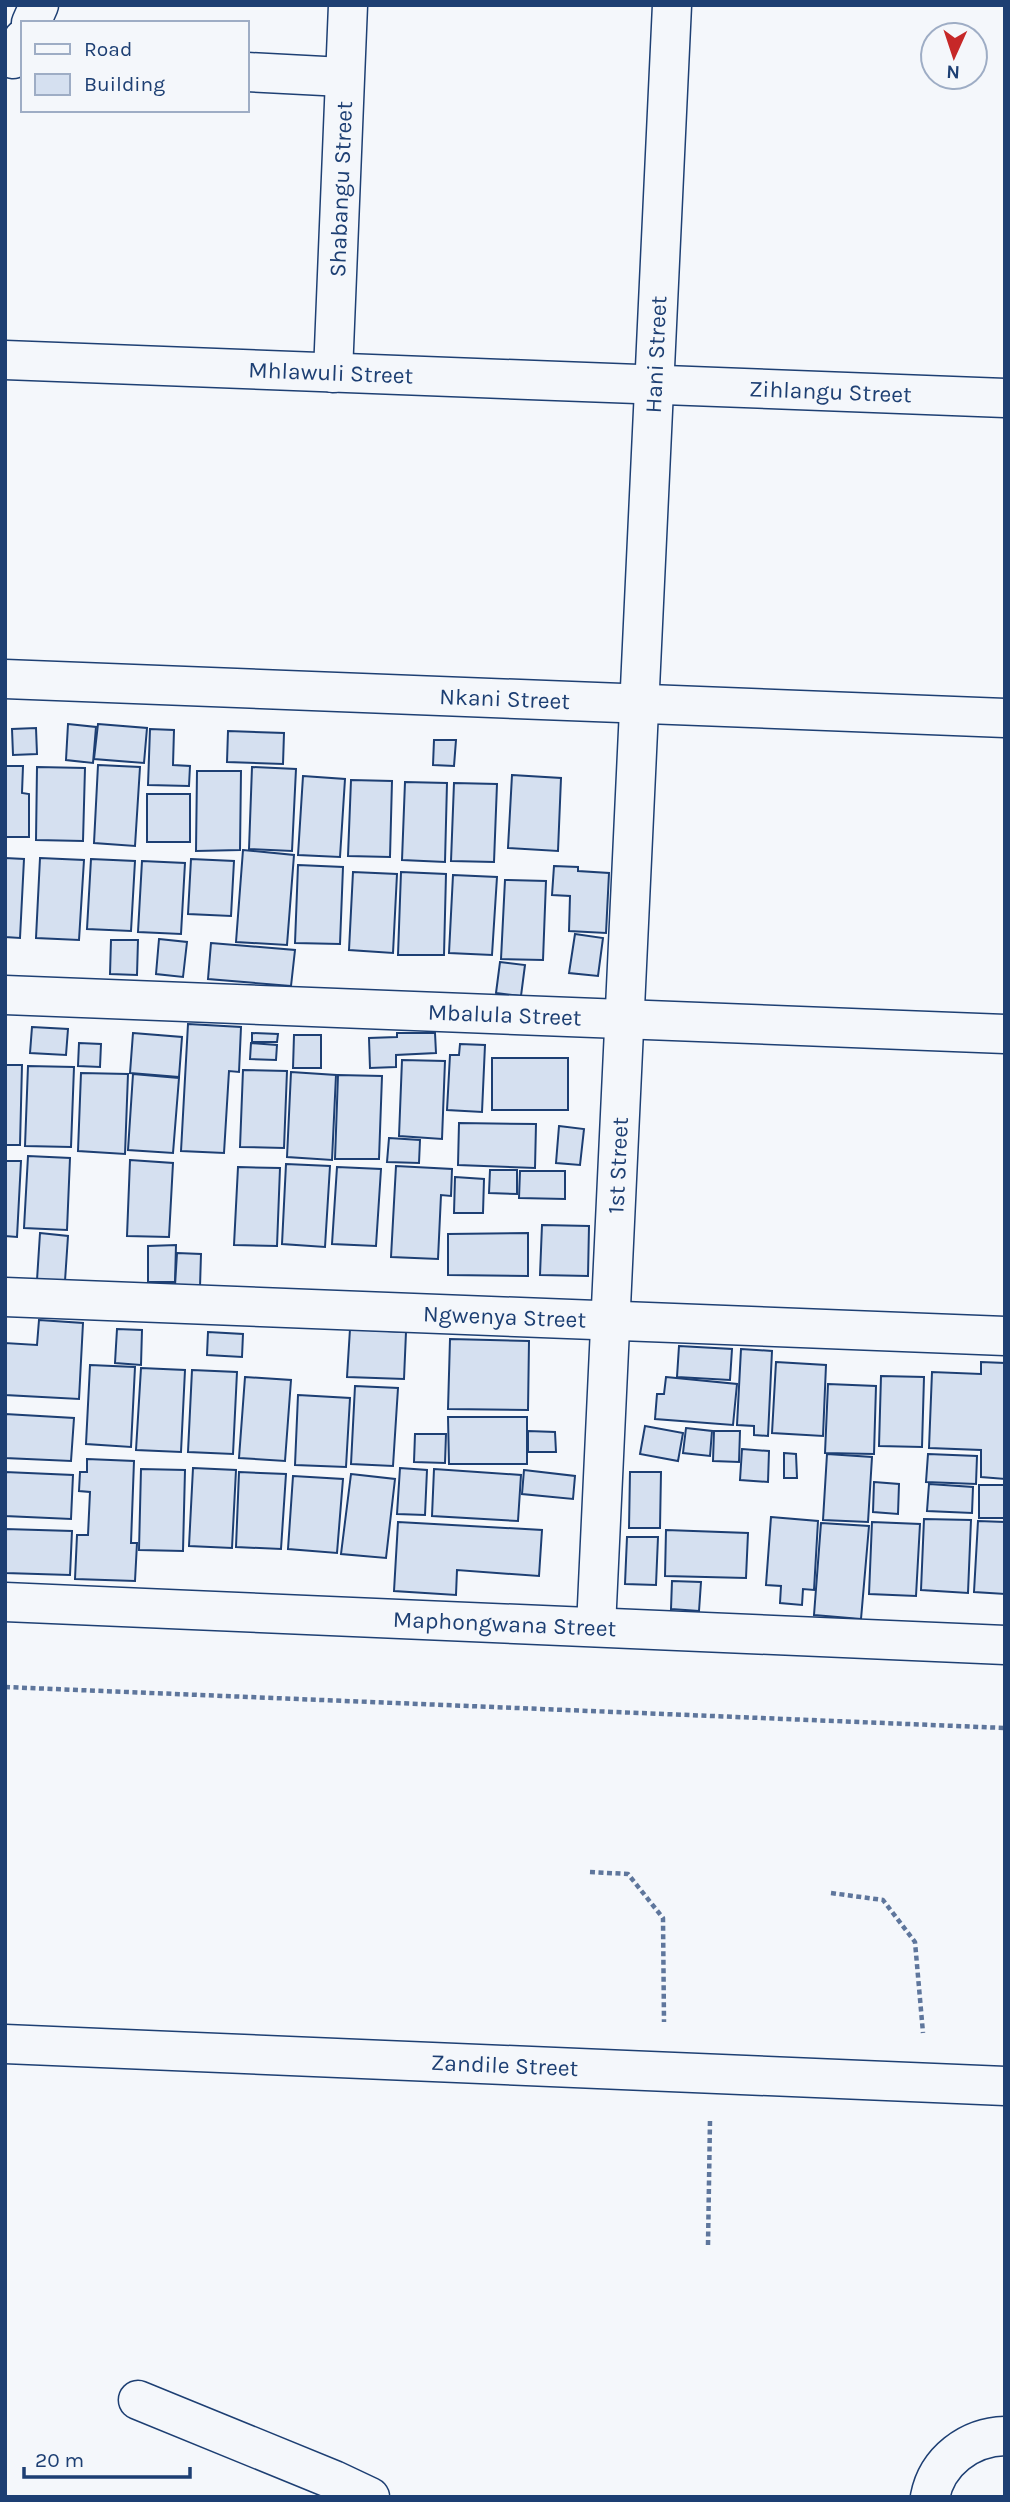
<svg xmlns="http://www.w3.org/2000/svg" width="1010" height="2502" font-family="Karla,sans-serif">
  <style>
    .building { fill: #d5e0f0; stroke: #1d3f73; stroke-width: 2 }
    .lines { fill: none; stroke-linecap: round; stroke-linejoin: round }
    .minor-casing { stroke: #1d3f73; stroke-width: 41 }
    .path { stroke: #5e769c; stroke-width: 4.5; stroke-dasharray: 5 3.5; stroke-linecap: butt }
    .minor { stroke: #f4f7fb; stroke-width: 38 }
    .labels { text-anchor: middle; stroke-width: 5; stroke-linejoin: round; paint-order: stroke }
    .street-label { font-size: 23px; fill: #1d3f73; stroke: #f4f7fb }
  </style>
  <rect width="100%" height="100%" fill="#f4f7fb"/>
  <g class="building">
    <polygon points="68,724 96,727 93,763 66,760"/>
    <polygon points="98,724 147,728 144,763 94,759"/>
    <polygon points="36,728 37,754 13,755 12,729"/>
    <polygon points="150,729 174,730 173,765 190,766 189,786 148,785"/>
    <polygon points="228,731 284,733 283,764 227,762"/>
    <polygon points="434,740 456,740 454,766 433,765"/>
    <polygon points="98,765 140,767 135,846 94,843"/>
    <polygon points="5,766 23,766 22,793 29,794 29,837 5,837"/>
    <polygon points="37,767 85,768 83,841 36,840"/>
    <polygon points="252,767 296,769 292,851 249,849"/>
    <polygon points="197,771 241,771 240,850 196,851"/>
    <polygon points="512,775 561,778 558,851 508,848"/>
    <polygon points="303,776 345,779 340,857 298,855"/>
    <polygon points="351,780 392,781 390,857 348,856"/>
    <polygon points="405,782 447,783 445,862 402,860"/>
    <polygon points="454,783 497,784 494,862 451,861"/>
    <rect x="147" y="794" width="43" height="48"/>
    <polygon points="243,850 294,855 287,945 236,942"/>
    <polygon points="5,858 24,859 20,938 5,937"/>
    <polygon points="40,858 84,860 79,940 36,938"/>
    <polygon points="91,859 135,861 131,931 87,929"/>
    <polygon points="191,859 234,861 231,916 188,914"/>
    <polygon points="142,861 185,863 181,934 138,932"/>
    <polygon points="298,865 343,867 340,944 295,943"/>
    <polygon points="554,866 578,867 578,871 609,873 606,933 569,931 570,896 552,895"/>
    <polygon points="353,872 397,874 393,953 349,950"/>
    <polygon points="401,872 446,874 444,955 398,955"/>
    <polygon points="453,875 497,877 492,955 449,953"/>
    <polygon points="505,880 546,881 543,960 501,959"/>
    <polygon points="575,934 603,938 598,976 569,973"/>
    <polygon points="159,939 187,942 183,977 156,974"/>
    <polygon points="111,940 138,940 137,975 110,974"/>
    <polygon points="211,943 295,950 291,986 208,979"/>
    <polygon points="500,962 525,965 521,996 496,993"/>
    <polygon points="188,1024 241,1027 239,1072 229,1071 224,1153 181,1151"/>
    <polygon points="32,1027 68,1029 66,1055 30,1053"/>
    <polygon points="133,1033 182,1037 179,1077 130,1073"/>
    <polygon points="252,1033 278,1034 277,1042 252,1042"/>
    <polygon points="397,1033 435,1033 436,1053 396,1055 396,1067 370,1068 369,1038 397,1037"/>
    <polygon points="294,1035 321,1035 321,1068 293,1068"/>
    <polygon points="79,1043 101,1044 100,1067 78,1066"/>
    <polygon points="251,1043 277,1045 276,1060 250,1059"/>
    <polygon points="460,1044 485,1045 482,1112 447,1110 450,1055 459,1055"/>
    <rect x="492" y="1058" width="76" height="52"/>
    <polygon points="402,1060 445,1061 442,1139 399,1136"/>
    <polygon points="5,1065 22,1065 20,1145 5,1145"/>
    <polygon points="28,1066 74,1067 71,1147 25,1146"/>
    <polygon points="243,1070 287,1071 284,1148 240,1147"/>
    <polygon points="291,1072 336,1075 332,1160 287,1157"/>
    <polygon points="81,1073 128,1074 125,1154 78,1151"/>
    <polygon points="133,1074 179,1078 173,1153 128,1150"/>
    <polygon points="338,1075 382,1076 379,1159 335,1159"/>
    <polygon points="459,1123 536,1124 535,1168 458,1165"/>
    <polygon points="559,1126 584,1129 580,1165 556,1163"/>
    <polygon points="389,1138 420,1140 419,1163 387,1162"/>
    <polygon points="28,1156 70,1158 67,1230 24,1228"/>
    <polygon points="130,1160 173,1163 169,1237 127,1236"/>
    <polygon points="5,1161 21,1161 17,1237 5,1236"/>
    <polygon points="286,1164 330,1166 325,1247 282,1244"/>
    <polygon points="396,1166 452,1169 451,1196 441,1195 438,1259 391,1257"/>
    <polygon points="238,1167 280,1168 277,1246 234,1245"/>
    <polygon points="337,1167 381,1169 376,1246 332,1244"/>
    <polygon points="490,1170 517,1170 517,1194 489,1193"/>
    <polygon points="520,1171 565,1171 565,1199 519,1198"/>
    <polygon points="455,1177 484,1179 483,1213 454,1213"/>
    <polygon points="542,1225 589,1226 588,1276 540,1275"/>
    <polygon points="40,1233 68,1236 65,1281 37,1280"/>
    <polygon points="528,1233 528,1276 448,1275 448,1234"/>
    <polygon points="176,1245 175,1282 148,1282 148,1246"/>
    <polygon points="177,1253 201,1254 200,1287 175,1286"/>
    <polygon points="39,1320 83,1323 79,1399 5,1395 5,1343 37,1345"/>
    <polygon points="117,1329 142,1330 141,1365 115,1363"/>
    <polygon points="350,1329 406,1332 404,1379 347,1377"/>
    <polygon points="208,1332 243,1334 242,1357 207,1355"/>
    <polygon points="450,1339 529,1341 528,1410 448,1409"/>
    <polygon points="679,1346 732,1349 730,1380 677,1377"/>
    <polygon points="741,1349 772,1351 768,1436 754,1435 754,1426 737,1425"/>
    <polygon points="776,1362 826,1365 823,1436 772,1433"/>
    <polygon points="981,1362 1005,1363 1005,1479 981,1477 981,1450 929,1448 932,1372 981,1374"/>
    <polygon points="90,1365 135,1367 131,1447 86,1444"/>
    <polygon points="141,1368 185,1370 181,1452 136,1450"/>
    <polygon points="192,1370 237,1372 233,1454 188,1452"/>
    <polygon points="881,1376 924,1377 922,1447 879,1446"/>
    <polygon points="245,1377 291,1380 285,1461 239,1458"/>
    <polygon points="666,1377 737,1384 733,1425 655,1419 657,1394 664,1394"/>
    <polygon points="828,1384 876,1386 874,1454 825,1453"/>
    <polygon points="355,1386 398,1388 393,1466 351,1464"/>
    <polygon points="298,1395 350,1398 346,1467 295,1465"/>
    <polygon points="5,1414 74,1418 71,1461 5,1458"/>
    <polygon points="448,1417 527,1417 527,1464 449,1464"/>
    <polygon points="645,1426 683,1433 678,1461 640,1454"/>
    <polygon points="686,1428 712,1431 710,1456 683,1453"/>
    <polygon points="528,1431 555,1432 556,1452 528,1452"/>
    <polygon points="714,1431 740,1431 739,1462 713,1461"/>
    <polygon points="415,1434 446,1434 445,1463 414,1462"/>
    <polygon points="742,1449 769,1451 768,1482 740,1480"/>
    <polygon points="784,1453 796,1454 797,1478 784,1478"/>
    <polygon points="827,1454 872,1457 868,1522 823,1520"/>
    <polygon points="928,1454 977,1456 976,1484 926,1482"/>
    <polygon points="87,1459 134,1461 131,1543 137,1543 135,1581 75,1579 77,1535 88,1535 90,1492 79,1491 80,1472 87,1472"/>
    <polygon points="193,1468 236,1470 232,1548 189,1546"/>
    <polygon points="400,1468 427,1470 425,1515 397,1514"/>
    <polygon points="141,1469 185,1470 183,1551 139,1550"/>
    <polygon points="434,1469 521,1475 518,1521 432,1516"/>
    <polygon points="524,1470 575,1476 573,1499 522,1494"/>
    <polygon points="5,1472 73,1475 71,1519 5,1516"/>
    <polygon points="239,1472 286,1474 281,1549 236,1547"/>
    <polygon points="630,1472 661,1472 660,1528 629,1528"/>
    <polygon points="351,1474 395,1479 386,1558 341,1554"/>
    <polygon points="293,1476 343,1479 337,1553 288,1549"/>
    <polygon points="874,1482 899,1484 898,1514 873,1512"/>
    <polygon points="929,1484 973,1487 972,1513 927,1511"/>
    <rect x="979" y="1485" width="26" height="33"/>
    <polygon points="771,1517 818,1521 814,1590 803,1589 802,1605 780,1603 781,1586 766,1585"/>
    <polygon points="924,1519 971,1520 968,1593 921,1590"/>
    <polygon points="978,1521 1005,1522 1005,1594 974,1592"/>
    <polygon points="398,1522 542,1530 539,1576 457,1570 456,1595 394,1591"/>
    <polygon points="872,1522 920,1524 916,1596 869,1594"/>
    <polygon points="821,1523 869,1526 861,1619 814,1615"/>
    <polygon points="5,1529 72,1531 70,1575 5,1573"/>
    <polygon points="666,1530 748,1533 746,1578 665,1576"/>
    <polygon points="627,1537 658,1537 656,1585 625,1584"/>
    <polygon points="672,1581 701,1582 699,1611 671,1609"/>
  </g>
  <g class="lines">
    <defs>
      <g id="minor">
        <polyline points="31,23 39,5"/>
        <polyline points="13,59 23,39"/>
        <polyline points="247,72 343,77"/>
        <path id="s1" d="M5,360l1000,38"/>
        <path id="s2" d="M333,373l15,-368"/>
        <path id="s3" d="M5,679l1000,39"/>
        <path id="s4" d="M5,995l1000,39"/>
        <path id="s5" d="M5,1297l1000,39"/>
        <path id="s6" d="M5,1602l1000,43"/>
        <path id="s7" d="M596,1627l76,-1622"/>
        <path id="s8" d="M5,2044l1000,42"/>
        <polyline points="138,2400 334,2480 370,2497"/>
        <path d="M930,2497c7,-36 39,-60 75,-61"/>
      </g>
    </defs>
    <use href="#minor" class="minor-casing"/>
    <g class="path">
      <polyline points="5,1687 1005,1728"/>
      <polyline points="590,1872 628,1874 663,1918 664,2022"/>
      <polyline points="831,1893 883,1900 915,1942 923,2033"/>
      <polyline points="708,2245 710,2120"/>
    </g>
    <use href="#minor" class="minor"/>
  </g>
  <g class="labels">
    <g class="street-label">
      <text dy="8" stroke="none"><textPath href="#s2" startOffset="184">Shabangu Street</textPath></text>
      <text dy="8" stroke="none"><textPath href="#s7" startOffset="1274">Hani Street</textPath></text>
      <text dy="8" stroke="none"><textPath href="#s1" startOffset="326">Mhlawuli Street</textPath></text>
      <text dy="8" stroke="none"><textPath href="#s1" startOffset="826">Zihlangu Street</textPath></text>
      <text dy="8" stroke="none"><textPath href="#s3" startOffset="500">Nkani Street</textPath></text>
      <text dy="8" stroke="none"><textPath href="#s4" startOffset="500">Mbalula Street</textPath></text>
      <text dy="8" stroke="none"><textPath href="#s7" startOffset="462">1st Street</textPath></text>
      <text dy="8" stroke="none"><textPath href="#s5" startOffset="500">Ngwenya Street</textPath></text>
      <text dy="8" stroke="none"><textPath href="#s6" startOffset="500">Maphongwana Street</textPath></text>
      <text dy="8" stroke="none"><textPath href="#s8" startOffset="500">Zandile Street</textPath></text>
    </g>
  </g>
  <rect width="1010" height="2502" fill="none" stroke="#1d3f73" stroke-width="14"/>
  <rect x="21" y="21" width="228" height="91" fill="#f4f7fb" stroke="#9eadc5" stroke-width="2"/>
  <rect x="35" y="44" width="35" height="10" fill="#f4f7fb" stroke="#9eadc5" stroke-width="2"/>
  <text x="84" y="56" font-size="21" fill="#1d3f73">Road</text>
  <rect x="35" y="74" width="35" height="21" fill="#d5e0f0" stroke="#9eadc5" stroke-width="2"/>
  <text x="84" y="91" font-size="21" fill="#1d3f73">Building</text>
  <g transform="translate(954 56) rotate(183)"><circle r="33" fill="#f4f7fb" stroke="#9eadc5" stroke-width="2"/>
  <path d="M0-5L12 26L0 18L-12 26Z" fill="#c62828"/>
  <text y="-10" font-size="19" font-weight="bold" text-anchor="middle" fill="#1d3f73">N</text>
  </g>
  <path d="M24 2467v10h166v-10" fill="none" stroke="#1d3f73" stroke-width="3.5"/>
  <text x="35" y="2467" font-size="21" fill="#1d3f73" stroke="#f4f7fb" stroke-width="5" paint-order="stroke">20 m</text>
</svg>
